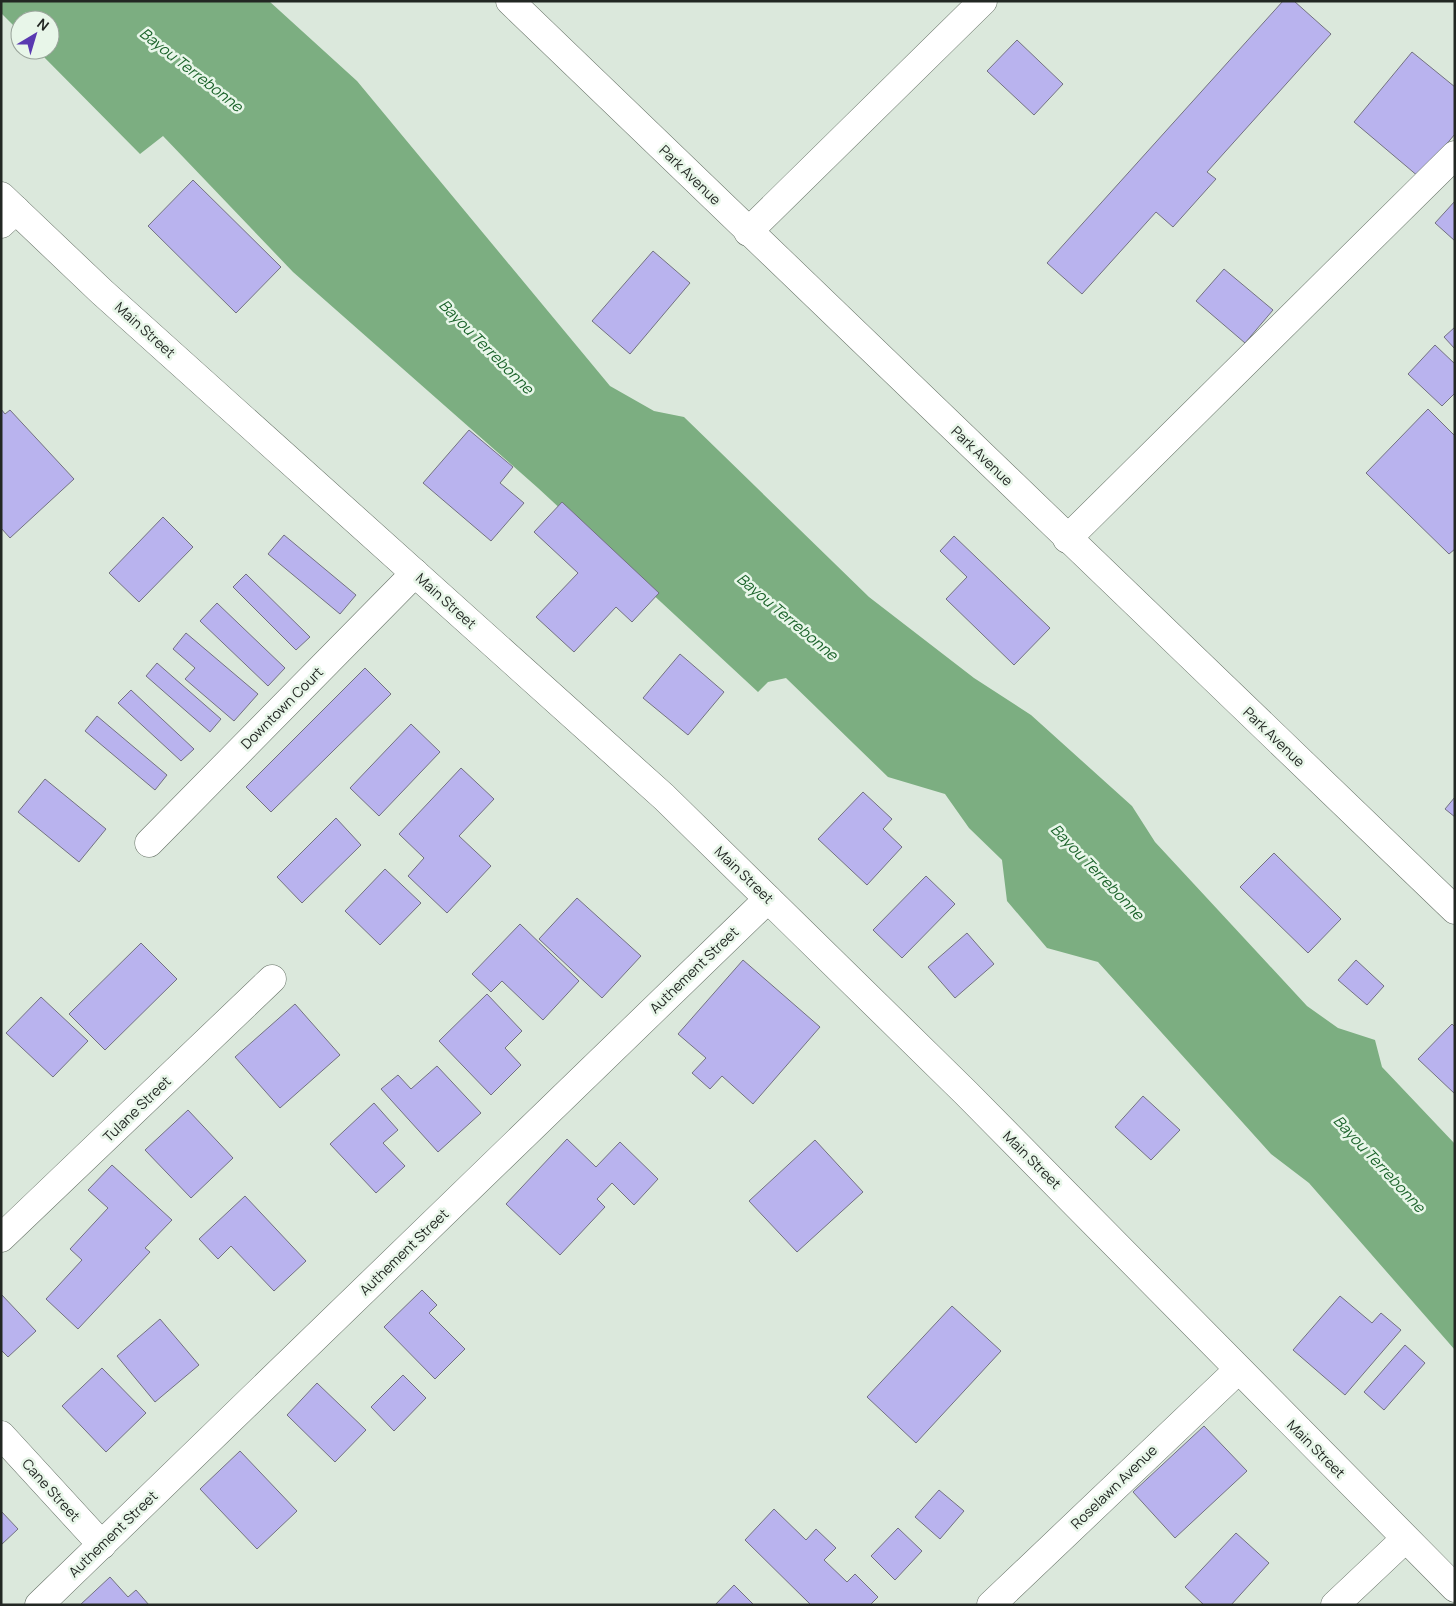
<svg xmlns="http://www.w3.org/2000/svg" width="1456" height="1606" font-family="Manrope,sans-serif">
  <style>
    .water { fill: #7cae81 }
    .building { fill: #b9b3ee; stroke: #737281 }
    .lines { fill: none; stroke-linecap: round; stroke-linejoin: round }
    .minor-casing { stroke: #667166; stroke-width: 29 }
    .major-casing { stroke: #667166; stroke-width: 29 }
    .minor { stroke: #fff; stroke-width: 28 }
    .major { stroke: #fff; stroke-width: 28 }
    .labels { text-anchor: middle; stroke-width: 5; stroke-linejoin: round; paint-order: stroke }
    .street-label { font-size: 14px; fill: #222723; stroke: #e8f6e9 }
    .water-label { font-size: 15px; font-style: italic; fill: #1b632a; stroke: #e8f6e9 }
  </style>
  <rect width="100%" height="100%" fill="#dbe8dc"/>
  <polygon class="water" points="1,1 269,1 357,81 610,386 654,411 684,417 869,597 974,678 1031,715 1132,806 1155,842 1307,1006 1338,1028 1375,1040 1382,1067 1455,1144 1455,1350 1309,1183 1271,1154 1098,962 1047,948 1007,901 1002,860 969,828 945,794 888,777 786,678 768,682 758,692 538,488 293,272 163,136 140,154 37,50 50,50 50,20 20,20 20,32 1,13"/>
  <g class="building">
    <polygon points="1283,1 1294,1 1331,34 1207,172 1216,179 1173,227 1156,212 1082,294 1047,263"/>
    <polygon points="1017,40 1063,84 1034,115 987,71"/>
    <polygon points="1412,52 1455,87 1455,134 1419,177 1354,122"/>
    <polygon points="193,180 281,267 236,313 148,226"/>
    <polygon points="1455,201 1455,241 1435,223"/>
    <polygon points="653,251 690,283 630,354 592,321"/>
    <polygon points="1224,269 1273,310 1245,343 1196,301"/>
    <polygon points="1455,327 1455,349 1444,337"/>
    <polygon points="1435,345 1455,364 1455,393 1442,406 1408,374"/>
    <polygon points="1,409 5,414 10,410 74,479 10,538 1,528"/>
    <polygon points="1428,409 1455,436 1455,549 1449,554 1366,473"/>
    <polygon points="469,430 513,467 500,483 524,503 491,541 423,483"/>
    <polygon points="562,502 659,593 632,622 616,607 574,652 536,617 578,573 534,532"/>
    <polygon points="163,517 193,547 139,602 109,573"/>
    <polygon points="284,535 356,595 340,614 268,554"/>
    <polygon points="954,536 1050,628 1014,665 946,599 967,577 940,551"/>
    <polygon points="246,574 310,637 296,650 233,587"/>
    <polygon points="217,603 285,668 268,686 200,621"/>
    <polygon points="186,633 258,694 234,721 185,679 195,668 173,649"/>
    <polygon points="680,654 724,692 688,735 643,698"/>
    <polygon points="157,663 221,719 210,732 146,676"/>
    <polygon points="365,668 391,694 271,812 246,787"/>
    <polygon points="131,690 194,749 181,761 118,703"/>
    <polygon points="97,716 167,775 155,790 85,731"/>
    <polygon points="411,724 440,752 379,816 350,788"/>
    <polygon points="461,768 494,799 459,836 491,866 447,913 408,876 424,858 399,834"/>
    <polygon points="45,779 106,829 79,862 18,812"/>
    <polygon points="863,792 892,819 883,829 902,847 867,885 818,839"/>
    <polygon points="1455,797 1455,817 1445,809"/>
    <polygon points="336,818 361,845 302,903 277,877"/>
    <polygon points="1274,853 1341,919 1308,953 1240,887"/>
    <polygon points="385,869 421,903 380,945 345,911"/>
    <polygon points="926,876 955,904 902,958 873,930"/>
    <polygon points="577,898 641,956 602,998 539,939"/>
    <polygon points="520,924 579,981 543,1020 502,981 491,992 472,974"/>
    <polygon points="967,933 994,964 955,998 928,967"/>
    <polygon points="141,943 177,979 105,1050 69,1014"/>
    <polygon points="743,960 820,1027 753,1104 722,1076 710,1089 692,1073 706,1058 678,1034"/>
    <polygon points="1356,960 1384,986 1367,1005 1338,980"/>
    <polygon points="487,994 522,1031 505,1048 521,1065 491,1095 439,1041"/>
    <polygon points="41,997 88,1041 53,1077 6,1033"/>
    <polygon points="295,1004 340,1055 280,1108 235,1057"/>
    <polygon points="1452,1024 1455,1027 1455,1094 1418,1059"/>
    <polygon points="437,1066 481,1113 438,1152 381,1089 398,1075 411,1089"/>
    <polygon points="1143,1096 1180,1130 1151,1160 1115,1127"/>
    <polygon points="374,1103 398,1130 383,1143 405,1166 376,1193 330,1144"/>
    <polygon points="188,1110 233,1158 191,1198 145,1150"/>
    <polygon points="567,1139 596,1167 620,1142 658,1179 634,1205 612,1183 597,1199 605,1207 560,1255 506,1204"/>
    <polygon points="815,1140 863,1192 797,1252 749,1201"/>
    <polygon points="112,1165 172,1220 145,1248 150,1252 78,1329 46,1299 82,1260 70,1249 108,1208 88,1190"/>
    <polygon points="245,1196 306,1261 274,1291 231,1246 218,1259 199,1239"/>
    <polygon points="422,1290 437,1305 429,1313 465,1349 435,1379 384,1327"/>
    <polygon points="1,1294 36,1331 8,1357 1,1350"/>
    <polygon points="1340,1296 1372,1323 1381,1313 1401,1330 1345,1395 1293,1350"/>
    <polygon points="952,1306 1001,1351 916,1443 867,1397"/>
    <polygon points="160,1319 199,1365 155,1402 117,1356"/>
    <polygon points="1405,1345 1425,1363 1384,1410 1364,1392"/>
    <polygon points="102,1368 146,1413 106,1452 62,1406"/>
    <polygon points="403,1375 426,1398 394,1431 371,1407"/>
    <polygon points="317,1383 366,1430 335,1462 287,1415"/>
    <polygon points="1204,1426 1247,1471 1175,1538 1133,1492"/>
    <polygon points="240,1451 297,1511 257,1549 200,1489"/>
    <polygon points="939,1490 964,1511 940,1539 915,1517"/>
    <polygon points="774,1509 806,1540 816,1529 836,1548 824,1560 847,1582 855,1574 878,1597 870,1605 811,1605 745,1540"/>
    <polygon points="1,1511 18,1529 1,1545"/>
    <polygon points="898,1528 922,1551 895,1580 871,1556"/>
    <polygon points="1236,1533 1269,1563 1231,1605 1204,1605 1185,1587"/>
    <polygon points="110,1577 128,1597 136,1590 149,1605 80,1605"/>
    <polygon points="734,1585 754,1605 715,1605"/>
  </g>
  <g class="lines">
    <defs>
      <g id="minor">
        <polyline points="1,224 16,210"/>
        <polyline points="748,232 983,1"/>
        <polyline points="1067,539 1455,155"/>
        <polyline points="149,843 415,573"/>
        <polyline points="1,1238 272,979"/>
        <polyline points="1,1435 102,1545"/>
        <polyline points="39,1605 768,899"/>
        <polyline points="991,1605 1238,1370"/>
        <polyline points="1335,1605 1405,1539"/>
      </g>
      <g id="major">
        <polyline points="510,1 1455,910"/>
        <polyline points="1,196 102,292 664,797 966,1093 1455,1588"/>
      </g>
    </defs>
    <use href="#minor" class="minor-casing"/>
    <use href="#major" class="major-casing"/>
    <use href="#minor" class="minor"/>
    <use href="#major" class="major"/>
  </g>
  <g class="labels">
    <g class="street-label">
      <text transform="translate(690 175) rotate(44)" y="5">Park Avenue</text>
      <text transform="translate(145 330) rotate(42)" y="5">Main Street</text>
      <text transform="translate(982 456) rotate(44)" y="5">Park Avenue</text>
      <text transform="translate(446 601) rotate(42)" y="5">Main Street</text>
      <text transform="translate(282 708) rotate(-45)" y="5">Downtown Court</text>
      <text transform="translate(1274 737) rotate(44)" y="5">Park Avenue</text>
      <text transform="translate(744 875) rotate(44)" y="5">Main Street</text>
      <text transform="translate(694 970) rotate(-44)" y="5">Authement Street</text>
      <text transform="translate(137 1109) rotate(-44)" y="5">Tulane Street</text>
      <text transform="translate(1032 1160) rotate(45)" y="5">Main Street</text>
      <text transform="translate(404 1252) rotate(-44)" y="5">Authement Street</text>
      <text transform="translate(1316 1449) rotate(45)" y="5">Main Street</text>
      <text transform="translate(1114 1487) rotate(-44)" y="5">Roselawn Avenue</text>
      <text transform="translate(51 1490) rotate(48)" y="5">Cane Street</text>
      <text transform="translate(113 1534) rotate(-44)" y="5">Authement Street</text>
    </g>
    <g class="water-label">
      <text transform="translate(191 70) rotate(38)" y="5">Bayou Terrebonne</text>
      <text transform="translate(486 347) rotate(45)" y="5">Bayou Terrebonne</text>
      <text transform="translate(787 617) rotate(40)" y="5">Bayou Terrebonne</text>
      <text transform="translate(1097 872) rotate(46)" y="5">Bayou Terrebonne</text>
      <text transform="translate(1379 1164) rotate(47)" y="5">Bayou Terrebonne</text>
    </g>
  </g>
  <rect width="1456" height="1606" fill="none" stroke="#222723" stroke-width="5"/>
  <g transform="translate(35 35) rotate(38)"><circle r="24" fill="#e8f6e9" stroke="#99a39a"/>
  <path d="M0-4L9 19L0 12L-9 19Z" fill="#5939b1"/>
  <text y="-8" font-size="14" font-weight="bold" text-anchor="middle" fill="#222723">N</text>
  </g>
</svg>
